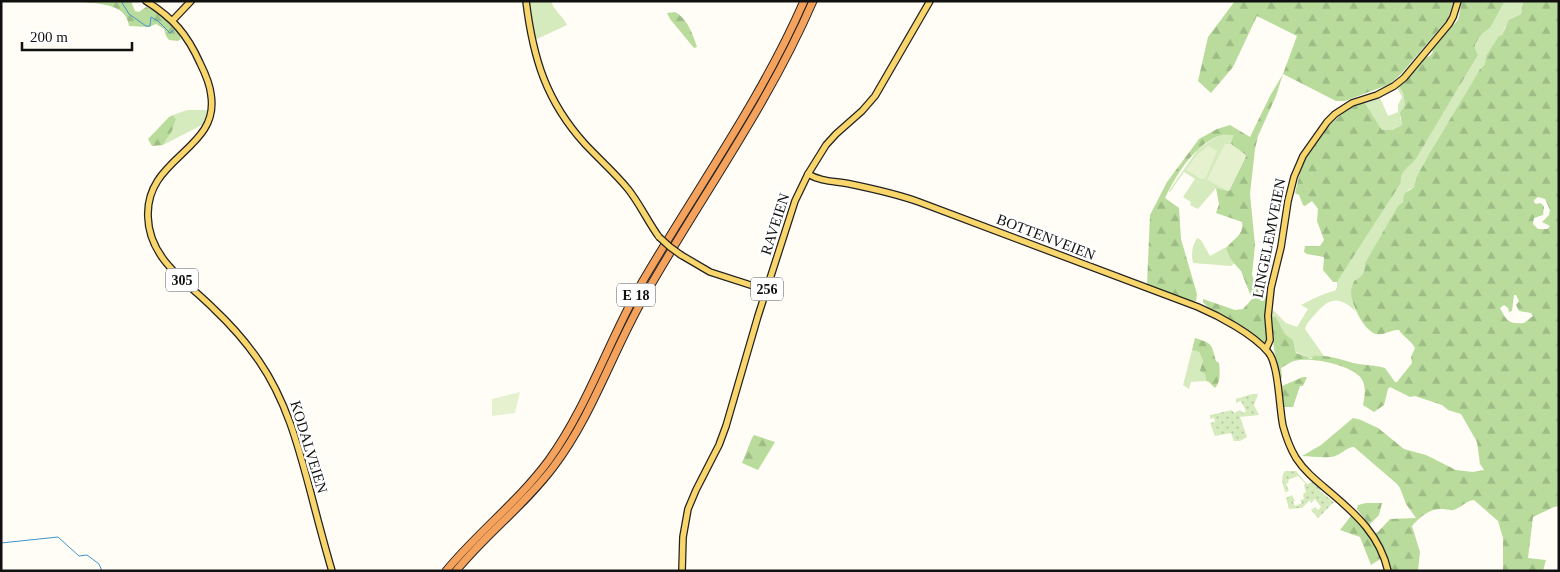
<svg xmlns="http://www.w3.org/2000/svg" width="1560" height="572" font-family="'Times New Roman',serif">
  <style>
    .grass { fill: #d5ebbd }
    .forest { fill: url(#forest-firs); fill-rule: evenodd }
    .garden { fill: url(#garden-dots) }
    .pitch { fill: #e6f2cf }
    .lines { fill: none; stroke-linecap: round; stroke-linejoin: round }
    .stream { stroke: #3f96cf; stroke-width: 1 }
    .major-casing { stroke: #222; stroke-width: 8 }
    .highway-casing { stroke: #222; stroke-width: 9 }
    .major { stroke: #f9d66b; stroke-width: 5.5 }
    .highway { stroke: #f5a25d; stroke-width: 7 }
    .major-bridge-casing { stroke: #222; stroke-width: 8; stroke-linecap: butt }
    .major-bridge { stroke: #f9d66b; stroke-width: 5.5 }
    .labels { text-anchor: middle; stroke-width: 5; stroke-linejoin: round; paint-order: stroke }
    .shield { fill: #fff; stroke: #585858; stroke-width: 1 }
    .shield-label { font-size: 14px; font-weight: bold; fill: #111 }
    .street-label { font-size: 15px; fill: #111; stroke: #fff }
  </style>
  <defs>
    <pattern id="forest-firs" width="22" height="20" patternUnits="userSpaceOnUse" patternTransform="scale(1.25)"><rect width="22" height="20" fill="#b9dc9c"/><path d="M5 1l3.5 6h-7zM16 11l3.5 6h-7z" fill="#9ebc85"/></pattern>
    <pattern id="garden-dots" width="8" height="8" patternUnits="userSpaceOnUse" patternTransform="scale(1.25)"><rect width="8" height="8" fill="#d5ebbd"/><path d="M2 2h.1M6 6h.1" fill="none" stroke="#b6c8a1" stroke-width="1.8" stroke-linecap="round"/></pattern>
  </defs>
  <rect width="100%" height="100%" fill="#fffdf5"/>
  <g class="grass">
    <path d="M529,1h22c3,10 12,15 16,24l-30,14 -4,-1z"/>
    <path d="M1505,1h18l-2,13 -8,4 -8,9 -3,8 -3,2 -13,19 -1,8 -5,5 -51,85 -13,24 -2,9 -6,3 -5,12 -5,5 -33,56v10l-14,18 4,20c-15,-14 -24,-14 -38,1 -5,6 -10,10 -12,17l19,27 -15,3 -1,-2 -12,-5 -3,-12 -8,-6 -9,-17 -5,-2 2,-5 13,13 11,4 11,-18 -7,-4c8,-4 27,-14 34,-14l2,-4v-5l64,-99c-2,-12 9,-16 15,-24l62,-104 -3,-7v-4l8,-11 7,-5z"/>
    <polygon points="1399,86 1403,93 1405,105 1400,117 1402,125 1392,130 1382,130 1364,103 1380,98 1388,116 1398,112 1398,105 1402,97 1397,88"/>
    <polygon points="187,110 207,110 204,124 163,145 172,131 176,119 173,115"/>
    <polygon points="1219,135 1233,135 1231,144 1225,144 1229,191 1216,188 1198,209 1190,205 1191,202 1183,197 1195,179 1184,172 1170,192 1169,191 1198,149"/>
    <path d="M1197,238l4,2 9,16 18,-10 -2,3 5,11 3,4 -3,2 -38,-3c-2,-10 -1,-16 4,-25z"/>
    <polygon points="1192,350 1199,352 1203,361 1206,381 1191,382 1189,389 1183,385"/>
  </g>
  <g class="forest">
    <path d="M68,1h63l4,10 4,1 7,-5c13,5 31,17 35,32l-3,2 -9,-1 -3,-4 -2,-7 -8,-5 -7,3 -20,-1c-3,-26 -39,-22 -61,-25z"/>
    <path d="M1235,1h219l-7,19 -46,54 -11,10 -45,17h-9l-53,-27 -7,22 -18,40 -3,13 -5,45 5,51 -3,30 7,17 7,5 4,40 -4,11 -52,-34 -11,-12v-3l32,11 8,-1 9,-10 -11,-28 -10,-11 -5,-11c7,-11 18,-13 16,-27l-26,-9 3,-9 -3,-16 13,3 17,-35 -15,-12 2,-9c-5,0 -11,-1 -15,1 -25,11 -42,39 -53,62l14,10 2,31 16,55 -1,7 -5,1 -44,-17 3,-70 17,-33 32,-43 18,-10 13,-4 20,12 20,-41 13,-22 14,-38 -40,-20 -24,51 -22,26 -13,-12 10,-44z"/>
    <path d="M1462,1h43l-15,27 -7,5 -8,11v4l3,7 -62,104c-6,8 -17,12 -15,24l-64,99h-4l-10,-12 1,-13 -17,-3 -3,-2 1,-6h15l4,-6 -7,-19 1,-12 -6,-8 -7,5 -2,-1 -4,-10 -4,-2c2,-8 4,-18 7,-26 9,-26 36,-56 62,-65l18,28h10l10,-5 -2,-12 5,-8 -2,-12 -4,-7 8,-8 17,-20 6,-2 3,-4 -1,-4 26,-28z"/>
    <path d="M1523,1h36v505l-5,1 -21,10 -5,41 18,2 -3,11h-40v-33l-5,-17 -24,-21c-8,1 -11,6 -18,9 -6,3 -11,-1 -16,0 -11,0 -21,9 -28,17l8,26 -2,19h-30l-6,-13 -11,7 -11,-28 -20,-7 14,-18 18,22 6,-2 12,-13 26,-1 -10,-14 -6,-16 -3,-4 -43,-37c-7,0 -12,7 -19,9 -10,3 -22,0 -33,0l19,-11 32,-27 8,2 17,8 26,21 22,6 30,15 17,2 11,-2 -4,-6 -3,-22 -16,-28 -13,-4 -6,-5 -27,-9 -5,1 -20,-10 -2,2 -4,16 -10,7 -11,-7c2,-10 4,-23 -5,-30 -13,-11 -47,-18 -64,-14 -4,1 -9,5 -13,7l1,10h-4l-8,-60 1,-3 5,2 9,17 8,6 3,13 12,4 1,2h3l1,-3c15,-1 26,3 40,7 9,2 19,2 28,4l4,1 10,14h2l15,-19 -1,-6 4,-9c-4,-8 -11,-10 -16,-18 -8,-1 -15,6 -23,4 -12,-3 -25,-30 -25,-42 0,-4 2,-8 3,-11 9,-5 11,-8 11,-18l33,-57 5,-4 1,-8 10,-7 2,-9 13,-24 51,-85 5,-5 1,-8 13,-20 3,-1 7,-15 12,-6zM1538,197l7,2 5,11 -1,5 -7,7 8,4 -3,3h-9l-5,-5 1,-6 9,-3 1,-8 -2,-3 -2,-1 -4,1 -2,-2v-2zM1514,295h2l3,6 -3,4 3,6 12,2 2,3 -9,7c-15,1 -17,-1 -24,-15l4,-3 4,3 1,4 3,-1z"/>
    <path d="M675,12c12,6 18,23 22,35l-3,1 -24,-29 -3,-6z"/>
    <polygon points="173,115 176,119 172,131 163,145 152,146 148,139 169,117"/>
    <path d="M1195,338c18,6 16,5 21,23l3,2c1,7 2,19 -4,25l-6,-6 -3,-1 -1,-7 -5,-3 3,-10 -4,-9 -7,-2z"/>
    <polygon points="1303,377 1307,377 1303,386 1300,386 1293,407 1283,407 1282,386"/>
    <polygon points="754,435 775,442 758,470 742,463 752,438"/>
    <polygon points="1366,503 1382,503 1379,515 1369,525 1357,509 1358,505"/>
  </g>
  <g class="garden">
    <polygon points="1252,394 1258,394 1254,405 1259,415 1240,417 1247,437 1240,441 1234,441 1231,433 1215,436 1210,423 1215,422 1214,418 1210,419 1210,415 1232,410 1234,413 1240,410 1243,413 1246,411 1241,401 1236,403 1236,399"/>
    <path d="M1285,471h11l11,13 6,-2 9,6 -2,3 14,11 -16,16 -7,-8 4,-3 3,3 3,-3 -6,-8 -4,4 -1,-3 -8,8 -13,1 -3,-11 6,-3 3,6 -2,1 2,4 7,-3 -2,-3 4,-1 -1,-5 3,-2 -2,-6 1,-3 -7,-7 -10,4 1,2 -3,2 3,7 -4,1c-2,-8 -5,-14 0,-21z"/>
  </g>
  <g class="pitch">
    <polygon points="1225,144 1231,144 1246,155 1229,191 1207,180"/>
    <polygon points="1208,146 1217,151 1205,179 1201,179 1186,170 1196,156"/>
    <polygon points="520,392 515,413 492,416 492,399"/>
  </g>
  <g class="lines">
    <g class="stream">
      <polyline points="121,1 129,14 146,26 150,26 151,17 158,21 170,33 174,30"/>
      <polyline points="1,543 58,537 79,556 87,555 99,564 102,571"/>
    </g>
    <defs>
      <g id="major">
        <path d="M146,1c27,17 41,33 54,62 5,10 10,21 11,32 9,55 -66,62 -63,122 1,42 39,65 66,92 17,16 32,33 45,52 27,39 39,84 51,129 7,27 14,54 22,81"/>
        <path d="M526,1c7,57 20,100 59,143 14,15 30,29 43,45 12,15 20,33 31,48"/>
        <polyline points="173,20 191,1"/>
        <path d="M808,174c13,8 28,7 42,10 24,5 47,10 69,18l279,105c21,9 55,27 70,45 11,12 11,56 15,74 3,11 7,22 13,32 9,14 22,24 35,35 26,22 49,43 57,78"/>
        <polyline points="681,255 710,272 766,290"/>
        <polyline points="1266,349 1270,340 1268,316 1271,288 1281,247 1288,201 1294,177 1303,156 1327,122 1335,114 1352,103 1377,95 1394,86 1404,78 1449,24 1453,17 1458,1"/>
        <polyline points="682,571 683,537 688,509 696,490 719,445 726,426 758,316 795,201 808,174 826,145 836,134 862,111 875,96 930,1"/>
      </g>
      <g id="highway">
        <path d="M446,571c32,-39 73,-70 103,-111 38,-53 59,-117 91,-174 55,-95 120,-184 164,-285"/>
        <path d="M456,571c30,-37 69,-66 98,-105 40,-53 60,-119 94,-176 55,-96 121,-187 165,-289"/>
      </g>
    </defs>
    <use href="#major" class="major-casing"/>
    <use href="#highway" class="highway-casing"/>
    <use href="#major" class="major"/>
    <use href="#highway" class="highway"/>
    <defs>
      <polyline id="major-bridge" points="659,237 670,247 681,255"/>
    </defs>
    <use href="#major-bridge" class="major-bridge-casing"/>
    <use href="#major-bridge" class="major-bridge"/>
  </g>
  <g class="labels">
    <g class="shield">
      <rect x="166" y="268.5" width="32" height="23" rx="4"/>
      <rect x="751" y="277.5" width="32" height="23" rx="4"/>
      <rect x="617" y="283.5" width="38" height="23" rx="4"/>
    </g>
    <g class="shield-label">
      <text x="182" y="285">305</text>
      <text x="767" y="294">256</text>
      <text x="636" y="300">E 18</text>
    </g>
    <g class="street-label">
      <text transform="translate(775 224) rotate(-72)" y="5">RAVEIEN</text>
      <text transform="translate(1046 237) rotate(21)" y="5">BOTTENVEIEN</text>
      <text transform="translate(1269 238) rotate(-79)" y="5">LINGELEMVEIEN</text>
      <text transform="translate(309 447) rotate(73)" y="5">KODALVEIEN</text>
    </g>
  </g>
  <rect width="1560" height="572" fill="none" stroke="#111111" stroke-width="5"/>
  <path d="M22 42v8h110v-8" fill="none" stroke="#111111" stroke-width="2.5"/>
  <text x="30" y="42" font-size="15" fill="#111111" stroke="#ffffff" stroke-width="4" paint-order="stroke">200 m</text>
</svg>
